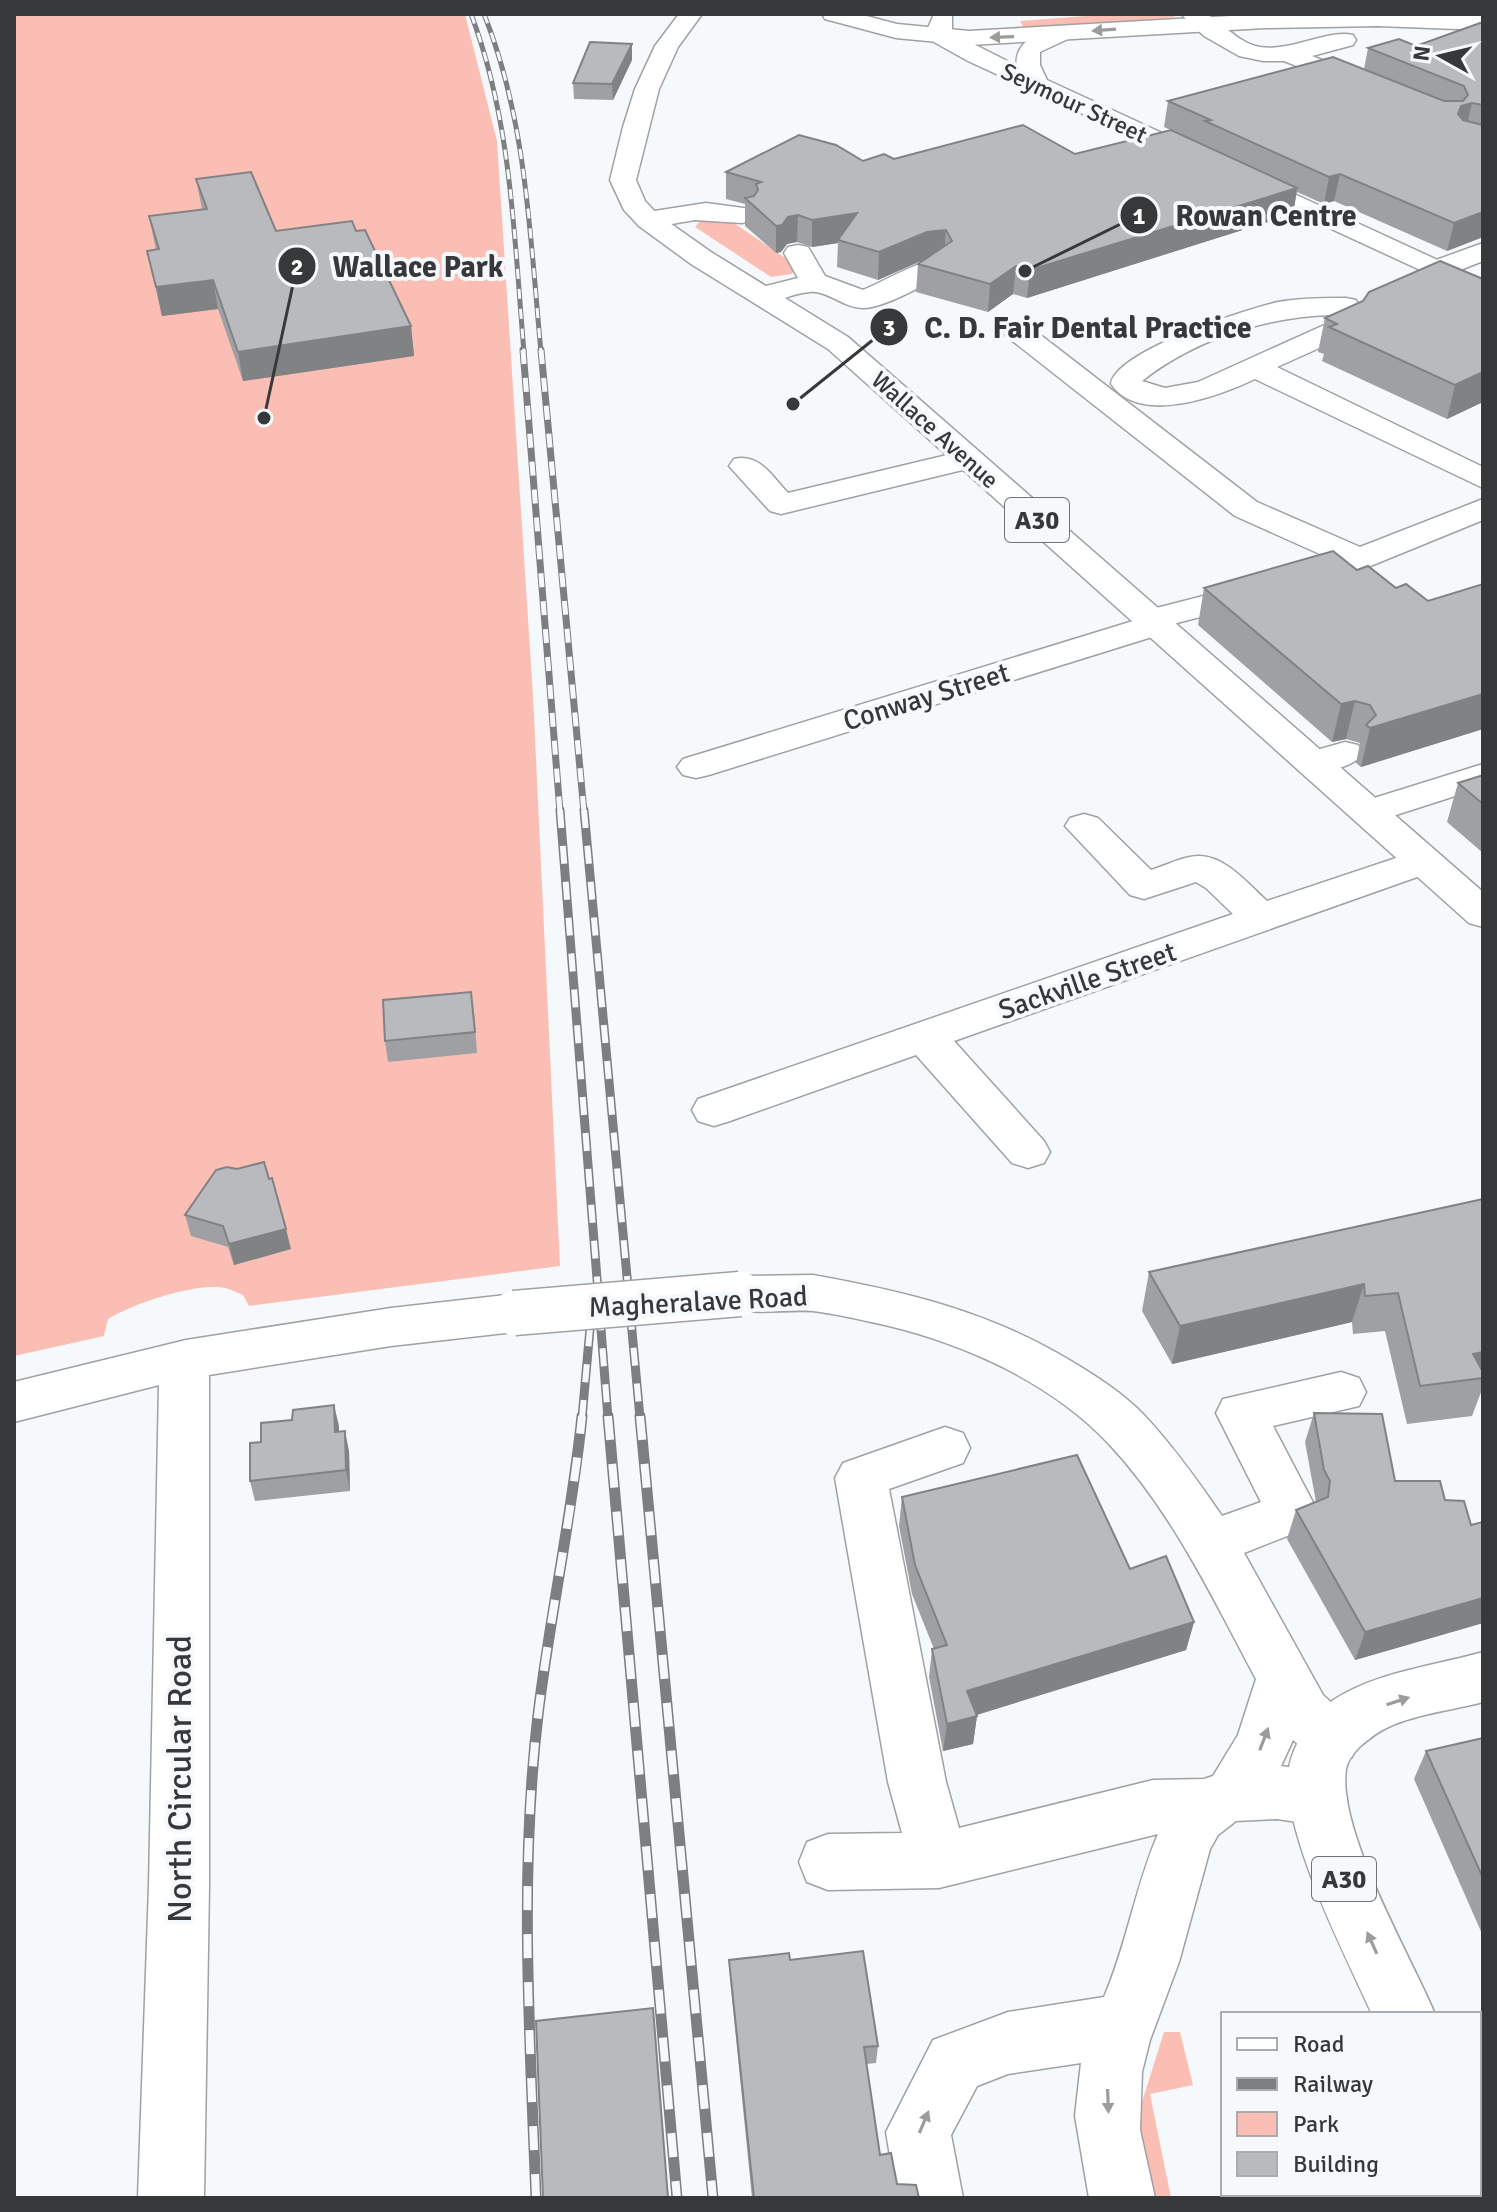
<svg xmlns="http://www.w3.org/2000/svg" width="1497" height="2212" font-family="Signika,sans-serif">
  <style>
    .green { fill: #fabeb4 }
    .lines { fill: none; stroke-linecap: round; stroke-linejoin: round }
    .minor-casing { stroke: #9fa1a3; stroke-width: 3 }
    .major-casing { stroke: #9fa1a3; stroke-width: 3 }
    .highway-casing { stroke: #9fa1a3; stroke-width: 3 }
    .minor { fill: #fff; fill-rule: evenodd }
    .major { fill: #fff; fill-rule: evenodd }
    .highway { fill: #fff; fill-rule: evenodd }
    .rail-far3-casing { stroke: #7c7e7f; stroke-width: 5 }
    .rail-far2-casing { stroke: #7c7e7f; stroke-width: 7 }
    .rail-far1-casing { stroke: #7c7e7f; stroke-width: 9 }
    .rail-casing { stroke: #7c7e7f; stroke-width: 11 }
    .rail-far3 { stroke: #f6f9fb; stroke-width: 3; stroke-dasharray: 10; stroke-linecap: butt }
    .rail-far2 { stroke: #f6f9fb; stroke-width: 5; stroke-dasharray: 14; stroke-linecap: butt }
    .rail-far1 { stroke: #f6f9fb; stroke-width: 6; stroke-dasharray: 18; stroke-linecap: butt }
    .rail { stroke: #f6f9fb; stroke-width: 8; stroke-dasharray: 24; stroke-linecap: butt }
    .minor-bridge-casing { stroke: #9fa1a3; stroke-width: 47; stroke-linecap: butt }
    .minor-bridge { stroke: #fff; stroke-width: 44 }
    .wall { fill: #9ea0a3 }
    .shaded-wall { fill: #818284 }
    .building { fill: #b8babd; stroke: #818284; stroke-width: 2 }
    .oneway { fill: #9b9c9c }
    .labels { text-anchor: middle; stroke-width: 8; stroke-linejoin: round; paint-order: stroke }
    .far-street-label { font-size: 24px; fill: #373839; stroke: #f6f9fb }
    .shield { fill: #f6f9fb; stroke: #707273; stroke-width: 2 }
    .shield-label { font-size: 26px; font-weight: bold; fill: #373839 }
    .street-label { font-size: 28px; fill: #373839; stroke: #f6f9fb }
    .near-street-label { font-size: 34px; fill: #373839; stroke: #f6f9fb }
    .leader { fill: none; stroke: #373839; stroke-width: 3 }
    .callout-dot { fill: #373839; stroke: #f6f9fb; stroke-width: 3 }
    .mark-label { font-size: 24px; text-anchor: middle; font-weight: bold; fill: #fff }
    .callout-label { font-size: 30px; text-anchor: middle; font-weight: bold; fill: #373839; stroke: #f6f9fb; stroke-width: 8; stroke-linejoin: round; paint-order: stroke }
  </style>
  <rect width="100%" height="100%" fill="#f6f9fb"/>
  <g class="green">
    <path d="M14,14h451l32,127 36,555 27,570 -311,40 -6,-11c-6,-2 -12,-6 -18,-7 -29,-6 -93,16 -117,31l-4,17 -90,20z"/>
    <polygon points="1112,14 1168,14 1176,17 1026,31 1020,21"/>
    <polygon points="702,219 728,219 797,266 792,274 771,277 695,227"/>
    <polygon points="1164,2032 1180,2032 1193,2085 1150,2094 1171,2198 1150,2198 1137,2118"/>
  </g>
  <g class="lines">
    <defs>
      <g id="minor">
        <path d="M1181,14c7,0 19,-2 25,0 18,8 29,28 54,33 31,5 68,-18 93,-12l3,5 -3,5 -41,11 61,25 4,5 -4,5 -8,2 -81,-32h-21l-24,-5 -35,-20z"/>
        <polygon points="706,203 751,209 755,215 751,221 742,223 695,220 648,228 639,226 635,220 639,214 648,212"/>
        <polygon points="1483,243 1483,261 1445,276 1435,278 1425,276 1421,270 1425,264"/>
        <path d="M798,245l10,2 17,29 38,14c21,-8 62,-34 81,-30l4,6c-11,15 -65,42 -84,42 -19,1 -37,-18 -54,-16 -20,1 -36,14 -56,9l-4,-6 4,-6 44,-11 -14,-25 4,-6z"/>
        <path d="M1346,298l10,2c6,9 5,23 -1,32l-78,35 206,100v21l-228,-109c-36,17 -115,47 -144,5 4,-33 136,-75 167,-82 22,-4 46,-4 68,-4zM1331,315v7l-133,60 -33,6 -23,-7c53,-42 124,-64 189,-66z"/>
        <polygon points="1015,320 1025,323 1257,502 1360,547 1483,499 1483,520 1324,585 1173,624 1168,632 709,775 696,778 683,775 677,767 683,759 1133,621 1137,613 1300,571 1331,559 1235,516 1005,335 1001,329 1005,323"/>
        <path d="M968,450l11,2 5,7 -5,7 -198,48 -11,-3 -41,-45 5,-7c25,-6 38,17 54,34z"/>
        <path d="M1345,742l13,3 6,8c-12,16 -47,22 -65,18l-6,-8 6,-8z"/>
        <polygon points="1483,764 1483,787 1368,824 1355,820 1349,812 1355,804"/>
        <path d="M1084,814l14,4 53,52c14,-4 34,-15 49,-14 27,1 49,29 67,45l156,-52 14,3 6,9 -6,9 -483,171 90,100 6,11 -6,11 -16,5 -16,-5 -96,-108 -186,66 -16,5 -16,-5 -6,-11 6,-11 535,-185 -27,-26 -10,-6 -52,17 -14,-4 -65,-69 5,-8z"/>
        <path d="M813,1275c94,17 175,36 258,86 25,15 52,32 73,54 29,31 54,66 78,101l39,-14 -45,-89 7,-14 118,-27 18,6 7,14 -7,14 -86,20 45,86 -8,15 -66,26 79,142 29,26 8,18 -8,18 -20,8 -20,-8 -19,-17 -12,26 37,5 20,8 9,19 -9,19 -20,8 -41,-6 -41,2 -18,14 -8,14 -31,113 -29,78 -8,32 -2,58 15,68h-66l-14,-82 6,-53 -73,11 -31,12 -26,49 12,63h-66l-11,-66 47,-92 75,-28 96,-15c23,-53 31,-110 54,-163l-219,54 -111,2 -21,-8 -8,-20 8,-20 21,-8 74,-1 -14,-51 -53,-304 8,-15 102,-36 18,6 7,15 -7,15 -74,26 57,293 13,46 194,-48 51,-1 9,-3 25,-41 18,-56c-44,-82 -84,-168 -148,-236 -58,-61 -143,-99 -223,-118 -23,-5 -48,-11 -72,-14 -30,-2 -60,5 -90,-4l-7,-13 7,-13 17,-5z"/>
        <polygon points="514,1294 531,1300 538,1313 531,1326 514,1332 391,1346 209,1375 209,1886 204,2198 138,2198 149,1886 159,1385 14,1422 14,1382 186,1340 391,1308"/>
      </g>
      <g id="major">
        <polygon points="679,14 702,14 678,47 659,89 636,180 645,201 657,214 711,252 848,337 1483,892 1483,927 1469,923 828,349 691,264 639,226 624,210 610,180 623,127 635,89 655,46"/>
        <path d="M934,14h18v19l65,33c-5,-25 31,-43 53,-38l3,5 -3,5 -30,14v13l7,15 436,201v18l-515,-238 -34,-19 -6,-14z"/>
        <path d="M1483,1652v50c-36,10 -86,13 -115,38 -9,6 -20,18 -22,29 -9,62 64,185 89,245h-63c-26,-58 -93,-186 -83,-247 5,-24 23,-53 43,-66 43,-29 102,-35 151,-49z"/>
        <polygon points="1479,2154 1483,2156 1483,2198 1450,2198 1449,2194 1479,2194"/>
      </g>
      <polygon id="highway" points="822,14 859,14 897,24 969,31 1265,14 1483,16 1483,30 1378,26 1265,28 969,45 896,38 825,19"/>
    </defs>
    <use href="#minor" class="minor-casing"/>
    <use href="#major" class="major-casing"/>
    <use href="#highway" class="highway-casing"/>
    <use href="#minor" class="minor"/>
    <use href="#major" class="major"/>
    <use href="#highway" class="highway"/>
    <defs>
      <g id="rail-far3">
        <path d="M471,14c41,108 43,224 53,338"/>
        <path d="M484,14c43,107 46,224 57,338"/>
      </g>
      <g id="rail-far2">
        <polyline points="523,350 560,812"/>
        <polyline points="541,350 584,812"/>
      </g>
      <g id="rail-far1">
        <polyline points="560,810 608,1418"/>
        <polyline points="584,810 640,1418"/>
        <polyline points="582,1418 592,1306"/>
      </g>
      <g id="rail">
        <polyline points="608,1416 677,2198"/>
        <polyline points="640,1416 713,2198"/>
        <path d="M536,2198c-6,-161 -17,-323 2,-483 12,-100 34,-199 44,-299"/>
      </g>
    </defs>
    <use href="#rail-far3" class="rail-far3-casing"/>
    <use href="#rail-far2" class="rail-far2-casing"/>
    <use href="#rail-far1" class="rail-far1-casing"/>
    <use href="#rail" class="rail-casing"/>
    <use href="#rail-far3" class="rail-far3"/>
    <use href="#rail-far2" class="rail-far2"/>
    <use href="#rail-far1" class="rail-far1"/>
    <use href="#rail" class="rail"/>
    <defs>
      <polyline id="minor-bridge" points="514,1313 740,1294"/>
    </defs>
    <use href="#minor-bridge" class="minor-bridge-casing"/>
    <use href="#minor-bridge" class="minor-bridge"/>
  </g>
  <g class="wall">
    <polygon points="1483,22 1483,237 1447,251 1334,201 1324,204 1297,192 1293,214 1027,298 1013,294 988,312 916,292 918,264 926,259 878,280 837,267 838,243 812,247 797,242 787,244 781,252 776,253 745,226 745,204 726,199 726,172 894,159 1075,154 1202,144 1164,127 1168,101 1364,69 1368,48 1416,46"/>
    <polygon points="632,60 613,100 574,99 573,83"/>
    <polygon points="196,179 276,231 356,231 411,326 414,356 243,381 218,309 162,316 147,251 156,250 149,216 202,209"/>
    <polygon points="1483,279 1483,402 1447,419 1322,361 1324,354 1318,352 1325,318"/>
    <polygon points="1357,570 1428,601 1483,584 1483,729 1361,767 1356,763 1360,743 1346,739 1332,742 1198,625 1204,588"/>
    <polygon points="1483,775 1483,853 1447,822 1458,783"/>
    <polygon points="474,1013 477,1053 388,1062 385,1041"/>
    <polygon points="216,1170 291,1249 234,1265 228,1247 191,1236 185,1215"/>
    <polygon points="1483,1199 1483,1387 1472,1416 1407,1424 1385,1331 1353,1334 1352,1322 1172,1364 1142,1311 1149,1272"/>
    <polygon points="1314,1413 1395,1481 1445,1500 1471,1525 1483,1522 1483,1623 1355,1660 1287,1539 1296,1510 1316,1502 1305,1442"/>
    <polygon points="339,1426 339,1432 349,1451 350,1491 255,1501 250,1481 261,1442"/>
    <polygon points="902,1497 1130,1569 1194,1622 1186,1650 977,1715 973,1744 943,1751 929,1677 932,1649 934,1649 912,1594 899,1526"/>
    <polygon points="1483,1738 1483,1936 1414,1779 1426,1751"/>
    <polygon points="729,1960 790,1960 878,2046 876,2063 866,2064 880,2155 897,2184 919,2198 752,2198 730,1978"/>
  </g>
  <g class="shaded-wall">
    <polygon points="632,44 632,60 613,100 612,84"/>
    <polygon points="1472,103 1466,129 1458,114 1461,106"/>
    <polygon points="1340,174 1334,201 1324,204 1329,177"/>
    <polygon points="1297,188 1293,214 1027,298 1030,270"/>
    <polygon points="1483,212 1483,237 1447,251 1454,223"/>
    <polygon points="857,213 838,240 838,243 812,247 812,220"/>
    <polygon points="798,215 797,242 787,244 781,252 776,253 776,226 788,217"/>
    <polygon points="946,230 944,257 925,259 878,280 879,252 927,232"/>
    <polygon points="1016,266 1013,294 988,312 990,284"/>
    <polygon points="213,280 218,309 162,316 156,287"/>
    <polygon points="411,326 414,356 243,381 238,352"/>
    <polygon points="1483,372 1483,402 1447,419 1455,385"/>
    <polygon points="1483,694 1483,729 1361,767 1370,728"/>
    <polygon points="1355,701 1346,739 1332,742 1341,704"/>
    <polygon points="286,1229 291,1249 234,1265 229,1244"/>
    <polygon points="1364,1284 1352,1322 1172,1364 1180,1326"/>
    <polygon points="1483,1352 1483,1378 1473,1354"/>
    <polygon points="334,1405 339,1426 339,1452 335,1432"/>
    <polygon points="345,1431 349,1451 350,1491 346,1470"/>
    <polygon points="1483,1598 1483,1623 1355,1660 1365,1632"/>
    <polygon points="1194,1622 1186,1650 963,1719 967,1691"/>
    <polygon points="977,1716 973,1744 943,1751 947,1724"/>
  </g>
  <g class="building">
    <polygon points="1483,22 1483,105 1472,103 1461,106 1458,114 1463,120 1483,125 1483,212 1454,223 1340,174 1329,177 1205,121 1211,120 1168,101 1333,57 1444,101 1463,101 1468,95 1464,86 1368,48 1399,39 1416,46"/>
    <polygon points="590,42 632,44 612,84 573,83"/>
    <polygon points="1023,125 1075,154 1171,130 1297,188 1030,270 1016,266 990,284 918,264 952,241 946,230 927,232 879,252 838,240 857,213 812,220 798,215 788,217 782,225 776,226 745,198 754,196 758,190 756,184 761,182 726,172 799,135 836,145 863,161 884,154 894,159"/>
    <polygon points="251,172 276,231 352,221 356,231 365,230 411,326 238,352 213,280 156,287 147,251 159,249 149,216 207,209 196,179"/>
    <polygon points="1440,261 1483,279 1483,372 1455,385 1329,327 1337,324 1325,318 1363,301 1369,292"/>
    <polygon points="1333,551 1357,570 1368,566 1396,588 1406,584 1428,601 1483,584 1483,694 1370,728 1366,725 1376,715 1370,705 1355,701 1341,704 1204,588"/>
    <polygon points="1483,775 1483,804 1458,783"/>
    <polygon points="471,992 475,1032 385,1041 383,1000"/>
    <polygon points="264,1162 269,1179 272,1178 286,1229 229,1244 223,1226 185,1215 216,1170 227,1167 237,1169"/>
    <polygon points="1483,1199 1483,1352 1473,1354 1483,1372 1483,1378 1420,1386 1398,1293 1365,1296 1364,1284 1180,1326 1149,1272"/>
    <polygon points="334,1405 335,1432 345,1431 346,1470 250,1481 250,1443 261,1442 261,1423 292,1420 293,1410"/>
    <polygon points="1314,1413 1382,1414 1395,1481 1440,1481 1445,1500 1464,1501 1471,1525 1483,1522 1483,1598 1365,1632 1296,1510 1328,1497 1330,1481 1324,1470"/>
    <polygon points="1077,1455 1130,1569 1166,1556 1194,1622 967,1691 977,1716 947,1724 932,1649 947,1645 915,1565 902,1497"/>
    <polygon points="1483,1738 1483,1878 1426,1751"/>
    <polygon points="863,1951 878,2046 864,2047 880,2155 891,2153 897,2184 916,2185 919,2198 754,2198 729,1960 789,1953 790,1960"/>
    <polygon points="653,2008 668,2198 543,2198 536,2021"/>
  </g>
  <defs><path id="oneway-solid" d="M-6-.8H1V-3.2L6.5 0L1 3.2V.8H-6Z" transform="scale(2)"/></defs>
  <g class="oneway">
    <use href="#oneway-solid" transform="translate(1104 30) rotate(176)"/>
    <use href="#oneway-solid" transform="translate(1002 37) rotate(178)"/>
    <use href="#oneway-solid" transform="translate(1398 1701) rotate(-18)"/>
    <use href="#oneway-solid" transform="translate(1264 1739) rotate(-69)"/>
    <use href="#oneway-solid" transform="translate(1372 1943) rotate(-114)"/>
    <use href="#oneway-solid" transform="translate(1108 2101) rotate(88)"/>
    <use href="#oneway-solid" transform="translate(924 2122) rotate(-67)"/>
  </g>
  <g class="labels">
    <g class="far-street-label">
      <text transform="translate(1074 103) rotate(25)" y="8">Seymour Street</text>
      <text transform="translate(935 430) rotate(42)" y="8">Wallace Avenue</text>
    </g>
    <g class="shield">
      <rect x="1005" y="498" width="64" height="44" rx="6"/>
      <rect x="1312" y="1857" width="64" height="44" rx="6"/>
    </g>
    <g class="shield-label">
      <text x="1037" y="529">A30</text>
      <text x="1344" y="1888">A30</text>
    </g>
    <g class="street-label">
      <text transform="translate(926 696) rotate(-17)" y="10">Conway Street</text>
      <text transform="translate(1087 980) rotate(-19)" y="10">Sackville Street</text>
      <text transform="translate(698 1301) rotate(-3)" y="10">Magheralave Road</text>
    </g>
    <g class="near-street-label">
      <text transform="translate(179 1779) rotate(-90)" y="12">North Circular Road</text>
    </g>
  </g>
  <path class="leader" d="M1025 271L1139 215M264 418L297 266M793 404L889 327"/>
  <g class="callout-dot">
    <circle cx="1025" cy="271" r="8"/>
    <circle cx="264" cy="418" r="8"/>
    <circle cx="793" cy="404" r="8"/>
    <circle cx="1139" cy="215" r="20"/>
    <circle cx="297" cy="266" r="20"/>
    <circle cx="889" cy="327" r="20"/>
  </g>
  <g class="mark-label">
    <text x="1139" y="224">1</text>
    <text x="297" y="275">2</text>
    <text x="889" y="336">3</text>
  </g>
  <g class="callout-label">
    <text x="1266" y="226">Rowan Centre</text>
    <text x="418" y="277">Wallace Park</text>
    <text x="1088" y="338">C. D. Fair Dental Practice</text>
  </g>
  <rect width="1497" height="2212" fill="none" stroke="#373839" stroke-width="32"/>
  <rect x="1221" y="2012" width="260" height="184" fill="#f6f9fb" stroke="#aaacad" stroke-width="2"/>
  <rect x="1237" y="2038" width="40" height="12" fill="#ffffff" stroke="#aaacad" stroke-width="2"/>
  <text x="1293" y="2052" font-size="24" fill="#373839">Road</text>
  <rect x="1237" y="2078" width="40" height="12" fill="#7c7e7f" stroke="#aaacad" stroke-width="2"/>
  <text x="1293" y="2092" font-size="24" fill="#373839">Railway</text>
  <rect x="1237" y="2112" width="40" height="24" fill="#fabeb4" stroke="#aaacad" stroke-width="2"/>
  <text x="1293" y="2132" font-size="24" fill="#373839">Park</text>
  <rect x="1237" y="2152" width="40" height="24" fill="#b8babd" stroke="#aaacad" stroke-width="2"/>
  <text x="1293" y="2172" font-size="24" fill="#373839">Building</text>
  <g transform="translate(1441 56) rotate(278)" stroke="#f6f9fb" stroke-width="6" paint-order="stroke">
  <path d="M0-6L14 30L0 20L-14 30Z" fill="#373839"/>
  <text y="-12" font-size="22" font-weight="bold" text-anchor="middle" fill="#373839">N</text>
  </g>
</svg>
